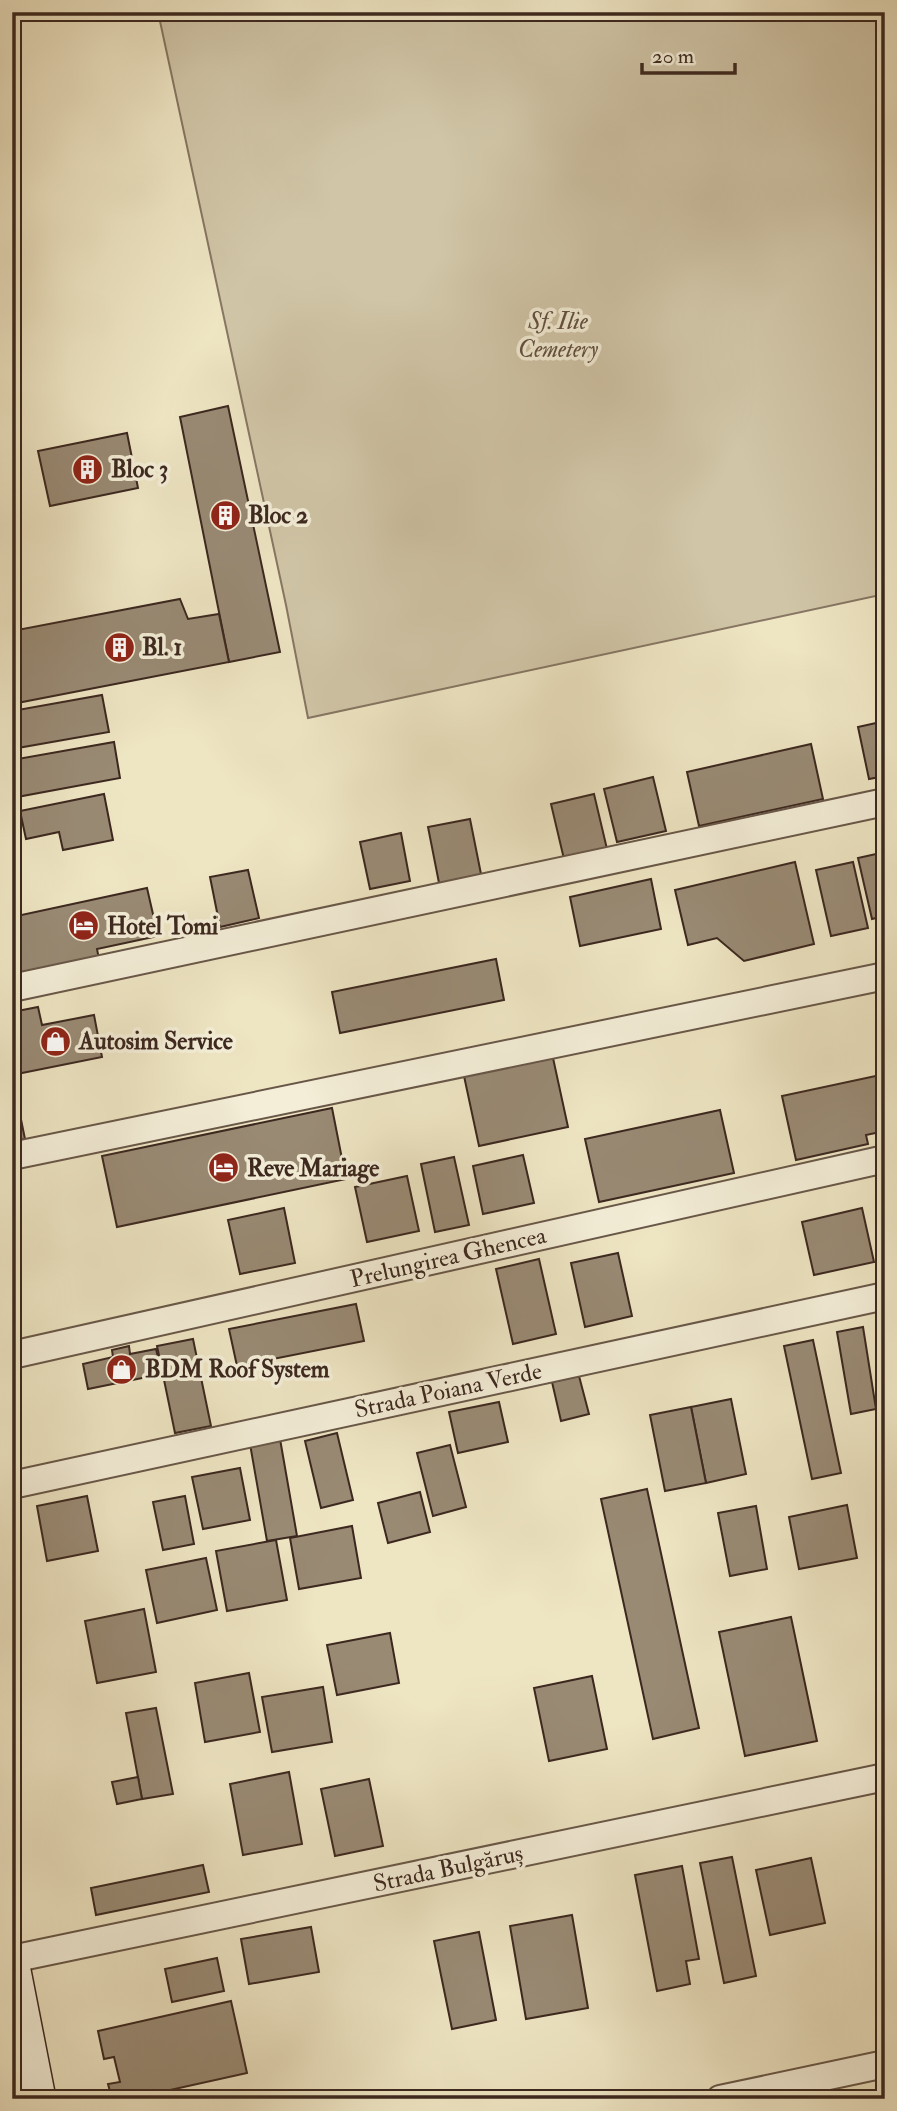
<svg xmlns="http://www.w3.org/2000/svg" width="897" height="2111" font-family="'IM FELL Double Pica',serif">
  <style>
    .green { fill: #d0c5a7; stroke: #867663; stroke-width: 2 }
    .building { fill: #998a74; stroke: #3c281f; stroke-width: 2 }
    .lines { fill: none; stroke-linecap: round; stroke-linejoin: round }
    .minor-casing { stroke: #685748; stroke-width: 30 }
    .secondary-casing { stroke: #3c281f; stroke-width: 40 }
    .minor { stroke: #f4eed8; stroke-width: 26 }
    .secondary { stroke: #f4eed8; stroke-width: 37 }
    .labels { text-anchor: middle; stroke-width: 7; stroke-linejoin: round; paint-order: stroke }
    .park-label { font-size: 24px; font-style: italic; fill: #614f41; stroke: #f4eed8 }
    .poi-label { font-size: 24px; font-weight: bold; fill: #3c281f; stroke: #f4eed8; text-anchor: start }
    .street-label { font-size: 24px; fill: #3c281f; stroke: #f4eed8 }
  </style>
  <rect width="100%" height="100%" fill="#eee5c3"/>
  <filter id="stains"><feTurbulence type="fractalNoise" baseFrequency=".00286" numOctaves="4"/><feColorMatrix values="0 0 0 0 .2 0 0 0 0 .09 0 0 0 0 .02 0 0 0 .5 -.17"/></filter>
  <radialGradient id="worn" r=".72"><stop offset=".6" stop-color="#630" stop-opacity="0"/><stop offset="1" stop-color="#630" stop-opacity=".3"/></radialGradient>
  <polygon class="green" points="158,12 885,12 885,594 308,718 286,605"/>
  <g class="building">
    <polygon points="228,406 280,652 229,662 180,417"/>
    <polygon points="127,433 138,488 50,506 38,451"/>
    <polygon points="180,599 188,619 219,614 229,662 12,704 12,631"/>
    <polygon points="102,695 109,732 12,749 12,711"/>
    <polygon points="885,721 885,776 869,779 858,727"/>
    <polygon points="114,742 120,778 17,797 12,760"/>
    <polygon points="811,744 823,799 699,826 687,772"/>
    <polygon points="653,777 666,831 617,842 604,789"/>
    <polygon points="104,794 113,840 63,850 59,832 26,839 20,811"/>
    <polygon points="594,794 607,849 564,859 551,804"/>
    <polygon points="470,819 482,879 440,888 428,827"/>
    <polygon points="401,833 410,881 370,889 360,842"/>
    <polygon points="885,852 885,916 872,919 858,858"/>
    <polygon points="795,862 814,944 744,961 717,938 688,945 675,890"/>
    <polygon points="853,862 868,928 831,936 816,870"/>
    <polygon points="248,870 259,918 220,927 210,877"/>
    <polygon points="651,879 661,929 580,946 570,897"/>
    <polygon points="147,888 158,936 97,949 99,959 12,978 12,917"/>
    <polygon points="496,959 504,1000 340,1033 332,992"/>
    <polygon points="38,1007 42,1025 94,1015 102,1057 12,1075 12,1012"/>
    <polygon points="553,1058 568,1127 479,1146 464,1076"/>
    <polygon points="885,1074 885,1131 866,1135 868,1144 796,1160 782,1096"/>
    <polygon points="16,1095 25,1139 12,1142 12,1096"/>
    <polygon points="332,1108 346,1179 117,1227 102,1156"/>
    <polygon points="720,1110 734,1173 599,1202 585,1139"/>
    <polygon points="523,1155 534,1203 483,1214 473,1166"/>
    <polygon points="454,1157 469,1225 435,1232 421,1164"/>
    <polygon points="407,1176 419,1231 367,1242 355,1187"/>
    <polygon points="284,1208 295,1263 240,1274 228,1220"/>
    <polygon points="862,1208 874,1262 814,1275 802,1222"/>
    <polygon points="618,1253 632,1316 585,1327 571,1263"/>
    <polygon points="539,1259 556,1334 513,1344 496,1269"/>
    <polygon points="356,1304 364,1341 237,1366 229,1329"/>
    <polygon points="863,1327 876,1409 851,1414 837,1332"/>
    <polygon points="193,1339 211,1426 175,1433 157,1346"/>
    <polygon points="813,1340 841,1473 812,1479 784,1346"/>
    <polygon points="129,1346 130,1354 156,1349 162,1374 88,1389 83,1364 113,1357 112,1350"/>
    <polygon points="579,1376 589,1414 561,1421 552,1382"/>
    <polygon points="731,1399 746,1474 706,1483 691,1407"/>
    <polygon points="499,1402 508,1442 458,1453 449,1412"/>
    <polygon points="691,1407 706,1483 665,1491 650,1415"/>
    <polygon points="337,1433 353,1500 321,1508 305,1441"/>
    <polygon points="280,1439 297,1536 267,1541 250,1444"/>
    <polygon points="450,1445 466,1507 433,1516 417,1453"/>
    <polygon points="240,1468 250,1520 203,1529 192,1477"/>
    <polygon points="647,1489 699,1728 653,1739 601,1499"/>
    <polygon points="420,1492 430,1532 388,1543 378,1503"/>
    <polygon points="87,1496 98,1551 47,1561 37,1506"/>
    <polygon points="185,1496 194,1544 163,1550 153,1502"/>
    <polygon points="847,1505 857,1558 799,1569 789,1517"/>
    <polygon points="756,1506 767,1569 730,1576 718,1513"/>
    <polygon points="352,1526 361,1578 299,1589 290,1538"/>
    <polygon points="276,1540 287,1600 227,1611 216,1551"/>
    <polygon points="206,1558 217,1610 157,1623 146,1570"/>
    <polygon points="144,1609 156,1672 97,1683 85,1621"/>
    <polygon points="791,1617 817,1741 745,1756 719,1632"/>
    <polygon points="390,1633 399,1683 337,1695 327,1645"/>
    <polygon points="249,1673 260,1732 205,1742 195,1683"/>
    <polygon points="592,1676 607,1749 549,1761 534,1688"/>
    <polygon points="323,1687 332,1742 272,1752 262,1697"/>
    <polygon points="156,1708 173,1794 142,1799 126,1713"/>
    <polygon points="289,1772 302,1844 243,1855 230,1784"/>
    <polygon points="138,1777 142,1799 117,1804 112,1782"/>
    <polygon points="369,1779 383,1846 335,1856 321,1789"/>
    <polygon points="732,1857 756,1976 724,1983 700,1863"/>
    <polygon points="811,1858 825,1923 770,1935 756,1870"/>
    <polygon points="203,1865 209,1892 96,1915 91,1888"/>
    <polygon points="682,1866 699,1959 686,1961 690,1984 657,1991 635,1875"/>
    <polygon points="572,1915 588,2008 526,2019 510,1926"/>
    <polygon points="311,1927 319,1972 249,1984 241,1939"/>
    <polygon points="479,1932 496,2020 452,2029 434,1941"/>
    <polygon points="217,1958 224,1991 172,2002 165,1969"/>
    <polygon points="231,2001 247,2073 161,2092 163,2099 112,2099 108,2084 120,2082 114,2057 104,2059 98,2031"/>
  </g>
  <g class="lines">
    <defs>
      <g id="minor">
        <polyline points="12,988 885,802"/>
        <polyline points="12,1156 885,976"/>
        <polyline points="12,1355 885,1159"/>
        <polyline points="12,1485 885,1296"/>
        <polyline points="12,1959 885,1777"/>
        <polyline points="720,2099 885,2064"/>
      </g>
      <polyline id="secondary" points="12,1971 37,2099"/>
    </defs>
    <use href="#minor" class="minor-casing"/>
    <use href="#secondary" class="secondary-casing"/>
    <use href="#minor" class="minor"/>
    <use href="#secondary" class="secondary"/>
  </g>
  <defs>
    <symbol id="building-disc" viewBox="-11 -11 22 22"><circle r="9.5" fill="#8f2418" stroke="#f4eed8"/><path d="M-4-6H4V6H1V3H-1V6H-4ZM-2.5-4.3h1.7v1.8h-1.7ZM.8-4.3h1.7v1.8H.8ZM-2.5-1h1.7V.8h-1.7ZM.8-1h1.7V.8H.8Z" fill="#fff"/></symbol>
    <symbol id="hotel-disc" viewBox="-11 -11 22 22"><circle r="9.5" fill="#8f2418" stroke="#f4eed8"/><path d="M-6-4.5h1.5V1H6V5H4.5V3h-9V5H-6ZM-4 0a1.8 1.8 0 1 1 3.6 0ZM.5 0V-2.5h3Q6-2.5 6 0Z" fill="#fff"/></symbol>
    <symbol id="shop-disc" viewBox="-11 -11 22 22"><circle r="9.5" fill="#8f2418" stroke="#f4eed8"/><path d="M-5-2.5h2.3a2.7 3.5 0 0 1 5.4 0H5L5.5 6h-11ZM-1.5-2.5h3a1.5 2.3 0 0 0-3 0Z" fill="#fff"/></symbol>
  </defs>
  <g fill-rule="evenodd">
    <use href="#building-disc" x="70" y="452" width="35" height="35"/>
    <use href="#building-disc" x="208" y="498" width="35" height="35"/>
    <use href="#building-disc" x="102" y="630" width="35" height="35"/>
    <use href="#hotel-disc" x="66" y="908" width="35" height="35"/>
    <use href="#shop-disc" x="38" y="1024" width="35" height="35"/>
    <use href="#hotel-disc" x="206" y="1150" width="35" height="35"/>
    <use href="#shop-disc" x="104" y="1352" width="35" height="35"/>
  </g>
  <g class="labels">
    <g class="park-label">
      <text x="558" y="329">Sf. Ilie<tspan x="558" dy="28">Cemetery</tspan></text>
    </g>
    <g class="poi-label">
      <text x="111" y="477">Bloc 3</text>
      <text x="248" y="523">Bloc 2</text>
      <text x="142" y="655">Bl. 1</text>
      <text x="107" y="934">Hotel Tomi</text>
      <text x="79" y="1049">Autosim Service</text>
      <text x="247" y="1176">Reve Mariage</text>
      <text x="145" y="1377">BDM Roof System</text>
    </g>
    <g class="street-label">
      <text transform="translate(448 1257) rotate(-13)" y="8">Prelungirea Ghencea</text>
      <text transform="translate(448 1390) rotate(-12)" y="8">Strada Poiana Verde</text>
      <text transform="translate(448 1868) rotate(-12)" y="8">Strada Bulgăruș</text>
    </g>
  </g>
  <rect width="897" height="2111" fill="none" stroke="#eee5c3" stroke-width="42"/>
  <rect x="14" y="14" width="869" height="2083" fill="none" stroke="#3c281f" stroke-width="3.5"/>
  <rect x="21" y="21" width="855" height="2069" fill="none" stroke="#3c281f" stroke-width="2"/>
  <path d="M642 63v10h93v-10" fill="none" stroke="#3c281f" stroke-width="3.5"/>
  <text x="652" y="63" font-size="21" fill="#3c281f" stroke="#f4eed8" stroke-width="5" paint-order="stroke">20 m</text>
  <rect width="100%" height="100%" filter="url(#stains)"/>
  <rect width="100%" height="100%" fill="url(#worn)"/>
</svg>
